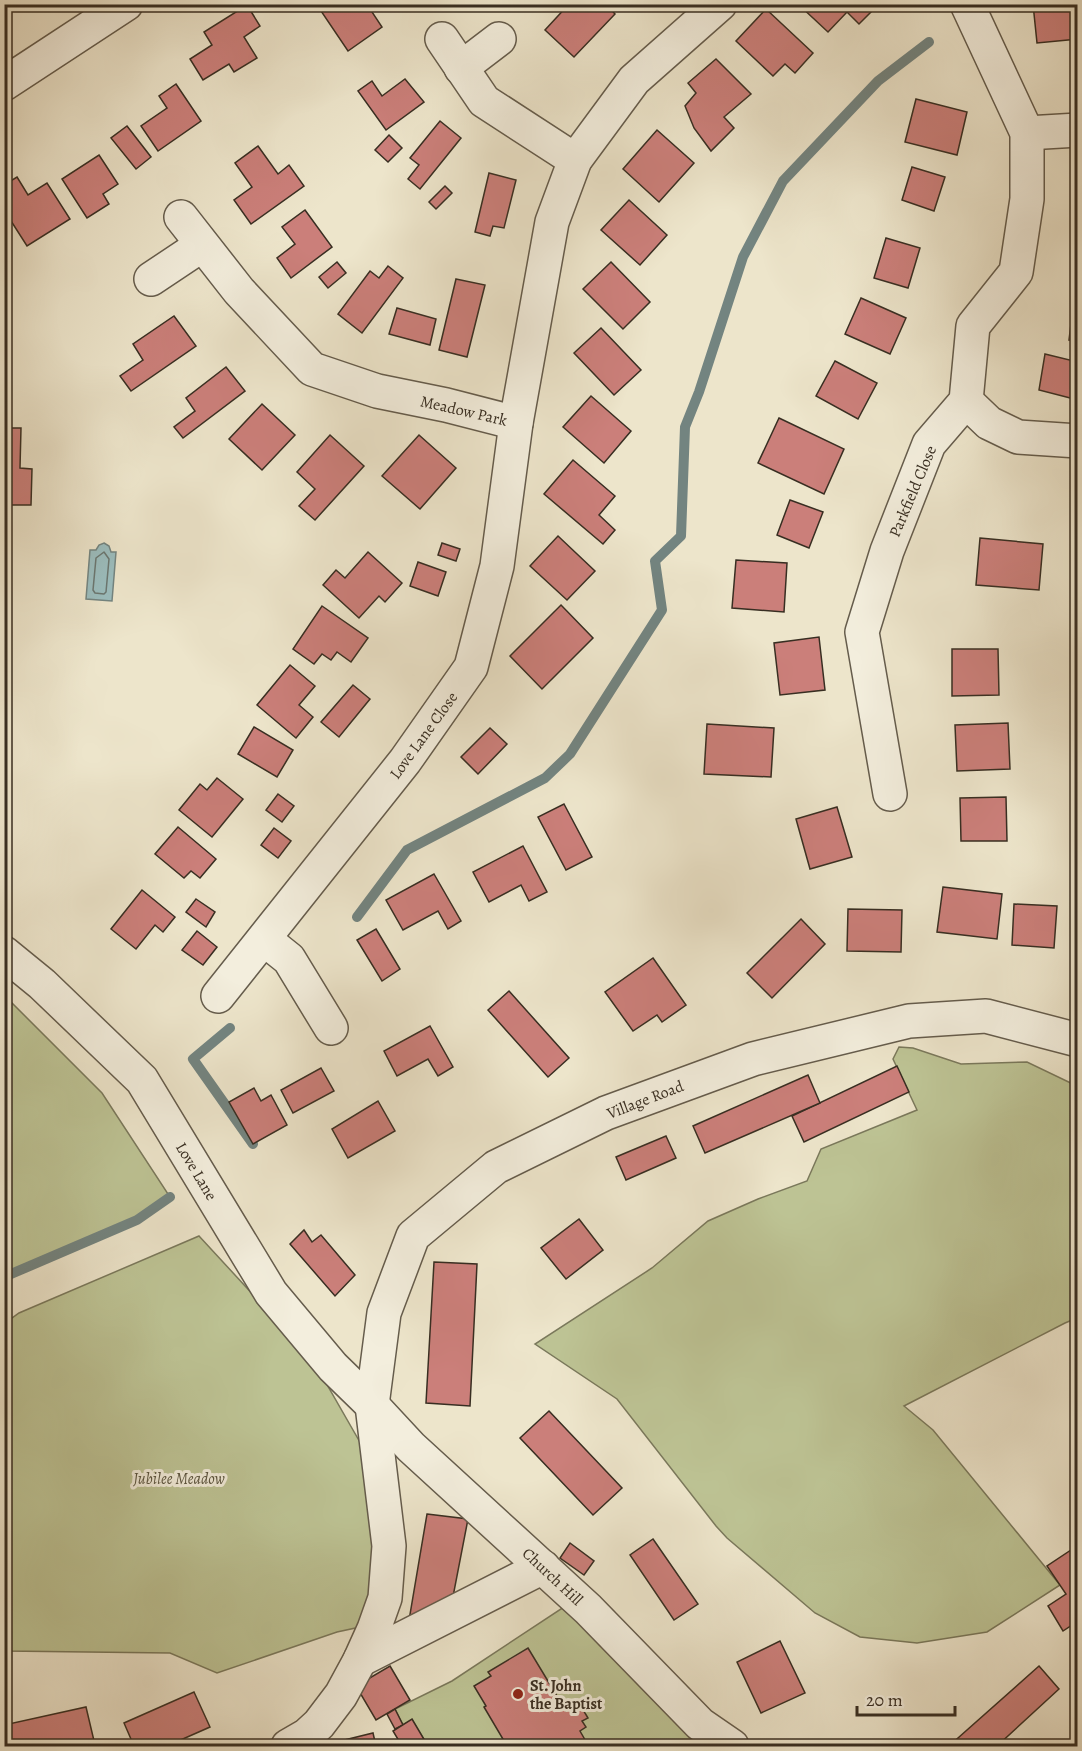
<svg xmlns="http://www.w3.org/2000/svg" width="1082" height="1751" font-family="Alegreya,serif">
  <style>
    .green { fill: #bdc394; stroke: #7a785b; stroke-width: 1.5 }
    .water { fill: #9bbdbe; stroke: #738480; stroke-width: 1.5 }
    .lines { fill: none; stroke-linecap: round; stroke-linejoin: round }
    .shore { stroke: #6a7670; stroke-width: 1.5 }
    .stream { stroke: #738480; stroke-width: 10 }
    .building { fill: #cb7f7a; stroke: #382e22; stroke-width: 1.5 }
    .minor-casing { stroke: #655c4c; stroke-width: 36 }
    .minor { stroke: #f3eedd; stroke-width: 33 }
    .poi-dot { fill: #8f2418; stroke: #f3eedd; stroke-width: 2 }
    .labels { text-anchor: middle; stroke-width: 6; stroke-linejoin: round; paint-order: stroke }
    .street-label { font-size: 16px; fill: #382e22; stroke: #f3eedd }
    .park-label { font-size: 16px; font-style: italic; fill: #59533e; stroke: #f3eedd }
    .poi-label { font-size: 16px; font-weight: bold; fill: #382e22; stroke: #f3eedd; text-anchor: start }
  </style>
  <rect width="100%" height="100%" fill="#ede5cb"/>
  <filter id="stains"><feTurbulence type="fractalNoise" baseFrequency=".00333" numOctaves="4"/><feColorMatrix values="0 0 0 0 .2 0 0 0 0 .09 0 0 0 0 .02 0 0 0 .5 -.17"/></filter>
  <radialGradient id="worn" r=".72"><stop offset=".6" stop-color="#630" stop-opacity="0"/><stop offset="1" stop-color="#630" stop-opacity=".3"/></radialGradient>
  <g class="green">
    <polygon points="4,995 102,1093 170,1197 137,1220 5,1277"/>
    <polygon points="899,1047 913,1048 961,1064 1027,1062 1077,1086 1077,1318 1065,1323 904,1406 933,1430 1060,1585 987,1632 917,1643 860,1637 815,1613 727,1538 716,1526 617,1399 535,1344 652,1268 708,1221 758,1199 807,1181 821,1149 917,1110 893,1059"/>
    <polygon points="199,1236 282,1326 326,1383 361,1444 368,1469 376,1579 360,1627 337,1632 217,1673 170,1653 5,1651 4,1324 19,1313"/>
    <polygon points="573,1601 712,1746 428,1746 412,1720 403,1725 395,1709 452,1681"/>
  </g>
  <polygon class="water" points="104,543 109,546 111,552 116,552 112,601 86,599 90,550 96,550 99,545"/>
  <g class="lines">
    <polygon class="shore" points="104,552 109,559 106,592 104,594 95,593 93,590 96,558"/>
    <g class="stream">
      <polyline points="357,917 407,850 545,778 570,754 662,610 655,561 681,536 685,427 699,392 743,257 783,181 878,81 929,42"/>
      <polyline points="230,1028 193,1059 253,1144"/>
      <polyline points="4,1277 137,1220 170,1197"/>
    </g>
  </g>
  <g class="building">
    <polygon points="331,4 377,4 370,9 382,27 348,51 321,11"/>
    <polygon points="569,4 606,4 615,14 574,57 545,30"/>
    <polygon points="798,4 863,4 871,12 859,24 847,12 828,32"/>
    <polygon points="1033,4 1078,4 1078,39 1037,43"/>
    <polygon points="247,5 260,26 244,37 257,58 234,72 229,64 203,80 190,59 212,45 204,32"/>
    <polygon points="766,9 813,53 795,73 785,64 773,76 736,41"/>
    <polygon points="716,59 751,94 724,117 734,128 711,151 694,128 685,106 696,93 688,83"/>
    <polygon points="405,79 424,102 386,130 358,91 372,81 382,96"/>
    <polygon points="176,84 201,121 158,151 141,126 167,108 159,96"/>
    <polygon points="916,99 967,112 957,155 905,142"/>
    <polygon points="440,121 461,138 420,189 408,179 419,165 410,158"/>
    <polygon points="127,126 151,157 136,169 111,138"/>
    <polygon points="657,130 694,163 659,202 623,169"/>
    <polygon points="389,135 402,148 388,162 375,150"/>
    <polygon points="258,146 278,174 289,165 304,186 251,224 234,200 252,187 235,163"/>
    <polygon points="99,155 118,184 103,194 109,204 87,218 62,179"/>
    <polygon points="912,167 945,177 934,211 902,200"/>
    <polygon points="489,173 516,180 504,228 493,226 490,236 475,232"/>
    <polygon points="17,177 28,195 47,183 70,219 27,246 4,210 4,185"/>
    <polygon points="445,186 452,193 436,209 429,202"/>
    <polygon points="629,200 667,235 640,265 601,230"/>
    <polygon points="305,210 332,247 291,278 277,258 295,244 282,227"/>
    <polygon points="886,238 920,248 908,288 874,278"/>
    <polygon points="337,262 346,273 328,288 319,277"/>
    <polygon points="611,262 650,302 623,329 583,289"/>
    <polygon points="388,266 403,278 362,333 338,314 370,271 379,278"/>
    <polygon points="456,279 485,285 467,357 439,350"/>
    <polygon points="1075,292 1078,292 1078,341 1069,340"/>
    <polygon points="861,298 906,318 890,354 845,334"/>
    <polygon points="397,308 436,319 430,345 389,334"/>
    <polygon points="174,316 196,346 131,391 120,376 143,360 133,344"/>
    <polygon points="601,328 641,370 614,395 574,353"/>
    <polygon points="1045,354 1078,362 1078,400 1039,390"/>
    <polygon points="835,361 877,383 858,419 816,396"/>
    <polygon points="226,367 245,391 183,438 174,427 195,411 186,398"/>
    <polygon points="591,396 631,431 604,463 563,427"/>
    <polygon points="262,404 295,435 262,470 229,439"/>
    <polygon points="779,418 844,449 824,494 758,463"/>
    <polygon points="4,428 21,428 20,468 32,469 31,505 10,505 8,599 4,599"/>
    <polygon points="330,435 364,466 315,520 299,506 315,489 297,472"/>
    <polygon points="419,435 456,468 420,509 382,476"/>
    <polygon points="573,460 615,496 599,515 615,530 603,544 544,494"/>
    <polygon points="790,500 823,512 809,548 777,535"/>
    <polygon points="558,536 595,571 567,600 530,566"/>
    <polygon points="980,538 1043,544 1039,590 976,585"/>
    <polygon points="442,543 460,549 456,561 438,555"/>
    <polygon points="368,552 402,583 385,602 379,596 359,618 323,585 336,570 345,578"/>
    <polygon points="736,560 787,563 784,612 732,608"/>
    <polygon points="418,562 446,572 438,596 410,586"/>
    <polygon points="561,605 593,638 542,689 510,656"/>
    <polygon points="322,606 368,638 351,662 337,652 331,660 322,654 314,664 293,649"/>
    <polygon points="819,637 825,690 780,695 774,643"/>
    <polygon points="952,649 998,649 999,695 952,696"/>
    <polygon points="290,665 315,686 299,705 313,717 296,738 257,705"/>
    <polygon points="353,685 370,699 339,737 321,722"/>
    <polygon points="1008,723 1010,769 957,771 955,725"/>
    <polygon points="707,724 774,728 771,777 704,774"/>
    <polygon points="254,727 293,750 277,777 238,754"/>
    <polygon points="490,728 507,744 478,774 461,757"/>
    <polygon points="217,778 243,799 212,837 179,810 200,784 207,790"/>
    <polygon points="278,794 294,806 282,822 266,810"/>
    <polygon points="1006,797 1007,841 961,841 960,798"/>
    <polygon points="564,804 592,857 566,870 538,817"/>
    <polygon points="837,807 852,857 810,869 796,819"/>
    <polygon points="178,827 216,859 200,878 191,871 184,878 155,854"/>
    <polygon points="274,828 291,841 278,858 261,845"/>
    <polygon points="523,846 547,892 529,901 521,885 489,902 473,872"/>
    <polygon points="434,874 461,921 448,929 438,911 403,930 386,900"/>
    <polygon points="943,887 1002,894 997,939 937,932"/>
    <polygon points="142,890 175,917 163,932 155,925 136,949 111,929"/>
    <polygon points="196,899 215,912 206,927 186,912"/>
    <polygon points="1014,904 1057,906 1054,948 1012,945"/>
    <polygon points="848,909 902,910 901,952 847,951"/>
    <polygon points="801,919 825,944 772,998 747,973"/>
    <polygon points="376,929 400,969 382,981 357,940"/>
    <polygon points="197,931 217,947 203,965 182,950"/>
    <polygon points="653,958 686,1005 662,1022 657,1015 633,1031 605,992"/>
    <polygon points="509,991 569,1058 548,1077 488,1010"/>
    <polygon points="430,1026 453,1067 438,1076 428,1059 397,1076 384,1051"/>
    <polygon points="897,1066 909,1092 804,1142 792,1116"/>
    <polygon points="321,1068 334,1091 293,1113 281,1090"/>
    <polygon points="808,1075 820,1103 705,1153 693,1126"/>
    <polygon points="254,1088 261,1101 271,1095 287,1125 253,1144 229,1102"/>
    <polygon points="378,1101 395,1131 348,1158 332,1129"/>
    <polygon points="666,1136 676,1158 626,1180 616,1157"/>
    <polygon points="579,1219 603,1250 566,1279 541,1248"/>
    <polygon points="304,1230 312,1242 321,1235 355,1275 335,1296 290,1244"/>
    <polygon points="434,1262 477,1264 470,1406 426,1403"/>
    <polygon points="549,1411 622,1488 593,1515 520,1438"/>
    <polygon points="427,1514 468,1519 451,1607 407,1632"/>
    <polygon points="653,1539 698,1604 674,1620 630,1555"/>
    <polygon points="570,1543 594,1561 584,1575 560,1558"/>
    <polygon points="1071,1550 1078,1561 1078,1621 1063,1631 1048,1606 1066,1594 1047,1566"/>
    <polygon points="780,1641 805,1693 761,1713 737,1662"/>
    <polygon points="528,1648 566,1711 579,1703 588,1718 582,1721 586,1727 580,1731 588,1745 585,1746 507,1746 484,1707 486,1706 474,1686 491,1676 488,1672"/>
    <polygon points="390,1666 410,1700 376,1720 356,1686"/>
    <polygon points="1039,1666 1059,1689 997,1746 949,1746"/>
    <polygon points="194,1692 210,1727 167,1746 134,1746 124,1723"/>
    <polygon points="86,1707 95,1745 4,1746 4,1725"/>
    <polygon points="395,1709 403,1725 395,1729 387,1714"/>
    <polygon points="412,1719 428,1746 402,1746 393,1731"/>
    <polygon points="373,1733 376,1746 319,1746 324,1745"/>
  </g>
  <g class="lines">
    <defs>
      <g id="minor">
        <polyline points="442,39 484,101 575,160"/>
        <polyline points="461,68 499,39"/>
        <polyline points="4,84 126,4"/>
        <polyline points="1027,133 1078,130"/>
        <polyline points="181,217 239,291 312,369 377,391 446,405 516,423"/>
        <polyline points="151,279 202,245"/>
        <polyline points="966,401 989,423 1018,437 1078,441"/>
        <polyline points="890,794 862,632 887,551 929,444 966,401 973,326 1016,272 1027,199 1027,133 967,4"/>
        <polyline points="264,939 289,959 331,1028"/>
        <polyline points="4,953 42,984 142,1080 271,1293 333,1367 372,1405 411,1447 588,1609 700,1724 732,1746"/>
        <polyline points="218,996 405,761 471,667 497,566 516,423 552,222 575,160 634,80 720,4"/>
        <polyline points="360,1660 543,1567"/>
        <polyline points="288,1746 307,1735 319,1724 341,1695 360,1660 374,1629 385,1598 389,1546 372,1405 384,1313 413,1236 496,1167 606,1113 753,1059 909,1021 986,1016 1078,1040"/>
      </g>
    </defs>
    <use href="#minor" class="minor-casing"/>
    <use href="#minor" class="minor"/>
  </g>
  <circle class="poi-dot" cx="518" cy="1694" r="6"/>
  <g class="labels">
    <g class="street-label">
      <text transform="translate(464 410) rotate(13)" y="6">Meadow Park</text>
      <text transform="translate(912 491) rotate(-67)" y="6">Parkfield Close</text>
      <text transform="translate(423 735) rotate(-54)" y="6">Love Lane Close</text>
      <text transform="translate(645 1099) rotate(-21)" y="6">Village Road</text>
      <text transform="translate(197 1171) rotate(59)" y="6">Love Lane</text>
      <text transform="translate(553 1576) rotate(43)" y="6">Church Hill</text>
    </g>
    <g class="park-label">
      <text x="179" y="1484">Jubilee Meadow</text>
    </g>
    <g class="poi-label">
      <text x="530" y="1691">St. John<tspan x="530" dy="18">the Baptist</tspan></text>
    </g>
  </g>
  <rect width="1082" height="1751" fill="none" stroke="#ede5cb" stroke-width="24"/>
  <rect x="6" y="6" width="1070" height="1739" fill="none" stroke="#382e22" stroke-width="3"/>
  <rect x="12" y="12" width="1058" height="1727" fill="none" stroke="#382e22" stroke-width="1.5"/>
  <path d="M857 1706v9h98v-9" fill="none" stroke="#382e22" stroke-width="3"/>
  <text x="866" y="1706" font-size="18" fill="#382e22" stroke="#f3eedd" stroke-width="4.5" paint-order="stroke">20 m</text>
  <rect width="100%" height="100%" filter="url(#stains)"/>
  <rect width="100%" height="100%" fill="url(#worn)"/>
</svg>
